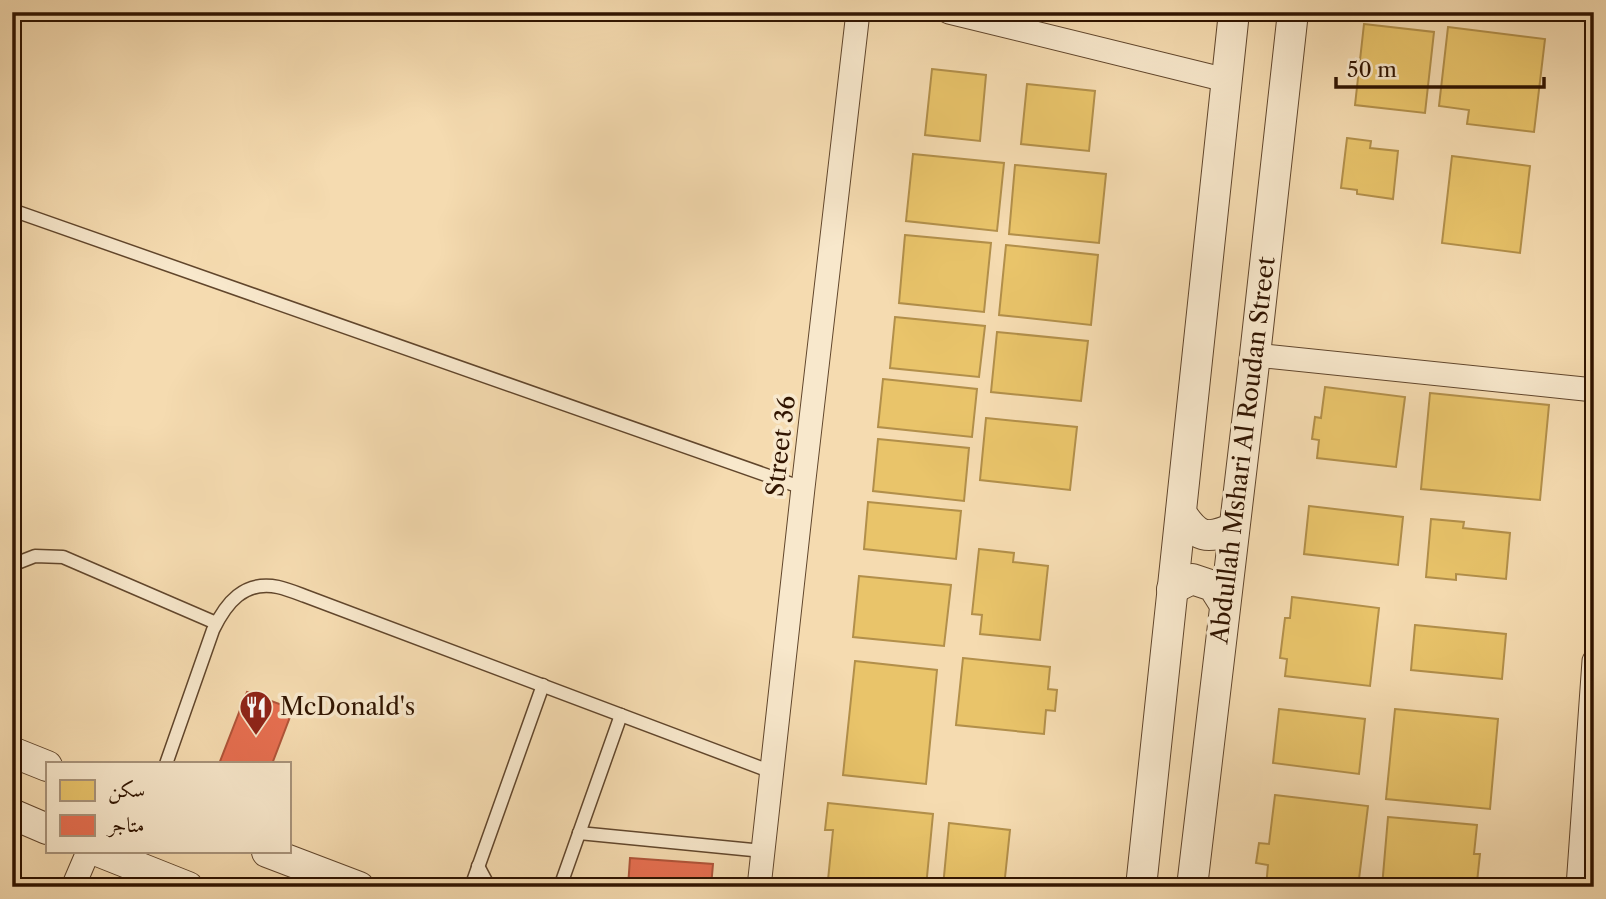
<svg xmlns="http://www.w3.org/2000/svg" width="1606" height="899" font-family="'Libre Caslon Text',Amiri,serif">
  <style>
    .homes { fill: #e9c46a; stroke: #b28f4a; stroke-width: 2 }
    .shops { fill: #e76f51; stroke: #b05439; stroke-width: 2 }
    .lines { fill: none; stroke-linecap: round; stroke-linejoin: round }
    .service-casing { stroke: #61462c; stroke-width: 15 }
    .minor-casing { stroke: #61462c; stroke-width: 25 }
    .tertiary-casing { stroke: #61462c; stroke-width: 32 }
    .service { stroke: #f8e8cc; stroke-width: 12 }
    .minor { stroke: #f8e8cc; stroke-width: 23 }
    .tertiary { stroke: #f8e8cc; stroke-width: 30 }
    .labels { text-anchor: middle; stroke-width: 7; stroke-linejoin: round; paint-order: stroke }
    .street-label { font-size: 24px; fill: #301400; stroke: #f8e8cc }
    .poi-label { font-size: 24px; fill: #301400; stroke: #f8e8cc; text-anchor: start }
  </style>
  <rect width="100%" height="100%" fill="#f5dbb0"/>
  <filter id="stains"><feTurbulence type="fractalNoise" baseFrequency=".00286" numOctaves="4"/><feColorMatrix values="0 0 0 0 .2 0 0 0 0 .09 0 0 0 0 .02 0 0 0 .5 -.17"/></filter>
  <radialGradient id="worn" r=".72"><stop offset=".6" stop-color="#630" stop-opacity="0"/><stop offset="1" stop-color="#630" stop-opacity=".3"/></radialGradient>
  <g class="homes">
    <polygon points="1364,24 1434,32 1425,113 1355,105"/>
    <polygon points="1448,27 1545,39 1534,132 1467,124 1469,110 1439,106"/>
    <polygon points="932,69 986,75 980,141 925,135"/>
    <polygon points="1027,84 1095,91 1089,151 1021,144"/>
    <polygon points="1347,138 1371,141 1370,148 1398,151 1393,199 1357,194 1357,190 1341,188"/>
    <polygon points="913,154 1004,163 997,231 906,221"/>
    <polygon points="1452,156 1530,166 1520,253 1442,243"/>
    <polygon points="1015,165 1106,174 1099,243 1009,234"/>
    <polygon points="905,235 991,243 984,312 899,303"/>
    <polygon points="1006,245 1098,255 1091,325 999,315"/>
    <polygon points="895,317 985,326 979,377 890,368"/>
    <polygon points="997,332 1088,341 1081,401 991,392"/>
    <polygon points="883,379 977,389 972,437 878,427"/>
    <polygon points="1325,387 1405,397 1396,467 1317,458 1319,440 1312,439 1315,417 1321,418"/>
    <polygon points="1430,393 1549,405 1540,500 1421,489"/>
    <polygon points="986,418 1077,427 1070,490 980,480"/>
    <polygon points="878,439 969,448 964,501 873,491"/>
    <polygon points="868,502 961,511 956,559 864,549"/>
    <polygon points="1309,506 1403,517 1398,565 1304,554"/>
    <polygon points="1431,519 1464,522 1463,528 1510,533 1506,579 1456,574 1456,580 1426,577"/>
    <polygon points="979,549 1014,553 1013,562 1048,566 1040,640 980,634 982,615 972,614"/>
    <polygon points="859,576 951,585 944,646 853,637"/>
    <polygon points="1292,597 1379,608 1370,686 1285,676 1287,659 1280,658 1285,618 1290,618"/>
    <polygon points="1415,625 1506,634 1502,679 1411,670"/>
    <polygon points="963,658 1050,667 1048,689 1057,690 1055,711 1046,710 1044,734 956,725"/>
    <polygon points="855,661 937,670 926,784 843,775"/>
    <polygon points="1279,709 1365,719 1359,774 1273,763"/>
    <polygon points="1395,709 1498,719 1490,809 1386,799"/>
    <polygon points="1275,795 1368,806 1358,887 1266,887 1268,865 1256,863 1259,843 1269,844"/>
    <polygon points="828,803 933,814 926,887 888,887 828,880 833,830 825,830"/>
    <polygon points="1388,817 1477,825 1474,854 1480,854 1477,882 1471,882 1470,887 1382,887"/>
    <polygon points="949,823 1010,830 1004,887 985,885 985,887 943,887"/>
  </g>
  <g class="shops">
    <polygon points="247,692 293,709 272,764 219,764"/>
    <polygon points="630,858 713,864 711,887 628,887"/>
  </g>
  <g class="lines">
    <defs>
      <g id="service">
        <polyline points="12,210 803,488"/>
        <polyline points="12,565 35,556 63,557 216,623"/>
        <path d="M166,764l47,-134c13,-27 31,-50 65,-43 9,2 19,6 27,9l467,176"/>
        <polyline points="579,833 763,851"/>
        <polyline points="478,866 486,881 491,887"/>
        <polyline points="471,887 543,685"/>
        <polyline points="560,887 621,715"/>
      </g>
      <g id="minor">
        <polyline points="949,12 1226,80"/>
        <polyline points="1255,355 1594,390"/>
        <polyline points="73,887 88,852"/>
        <polyline points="759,887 803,488 858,12"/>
        <polyline points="1578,887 1594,661"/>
      </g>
      <g id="tertiary">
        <path d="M1181,513c17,25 25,27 53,15"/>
        <polyline points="1172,589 1192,579 1213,586 1225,605"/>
        <polyline points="12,752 47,766"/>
        <polyline points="12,814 47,829"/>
        <polyline points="100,852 188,887"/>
        <polyline points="267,852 359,887"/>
        <polyline points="1141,887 1234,12"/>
        <polyline points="1192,887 1255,355 1293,12"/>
      </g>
    </defs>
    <use href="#service" class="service-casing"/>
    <use href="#minor" class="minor-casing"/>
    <use href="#tertiary" class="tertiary-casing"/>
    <use href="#service" class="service"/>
    <use href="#minor" class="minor"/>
    <use href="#tertiary" class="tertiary"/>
  </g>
  <defs>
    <symbol id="restaurant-pin" viewBox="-11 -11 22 30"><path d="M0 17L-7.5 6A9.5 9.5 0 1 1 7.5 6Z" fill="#8f2418" stroke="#f8e8cc"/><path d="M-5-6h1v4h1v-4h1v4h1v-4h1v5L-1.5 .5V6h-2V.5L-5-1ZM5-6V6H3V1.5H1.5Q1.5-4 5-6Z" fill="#fff"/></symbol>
  </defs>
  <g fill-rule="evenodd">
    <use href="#restaurant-pin" x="237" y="688" width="38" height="52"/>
  </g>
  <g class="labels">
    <g class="street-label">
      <text transform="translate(781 446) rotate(-83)" y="8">Street 36</text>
      <text transform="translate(1243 450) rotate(-83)" y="8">Abdullah Mshari Al Roudan Street</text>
    </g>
    <g class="poi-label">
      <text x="280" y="715">McDonald's</text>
    </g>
  </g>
  <rect width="1606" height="899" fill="none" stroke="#f5dbb0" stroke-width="42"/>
  <rect x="14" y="14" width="1578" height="871" fill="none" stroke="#301400" stroke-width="3.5"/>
  <rect x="21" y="21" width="1564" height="857" fill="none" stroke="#301400" stroke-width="2"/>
  <rect x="46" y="762" width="245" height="91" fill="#f8e8cc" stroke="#a8937a" stroke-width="2"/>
  <rect x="60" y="780" width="35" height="21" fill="#e9c46a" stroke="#a8937a" stroke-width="2"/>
  <text x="108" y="797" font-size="21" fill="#301400">سكن</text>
  <rect x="60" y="815" width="35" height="21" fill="#e76f51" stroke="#a8937a" stroke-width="2"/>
  <text x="108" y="832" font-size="21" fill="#301400">متاجر</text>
  <path d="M1336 77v10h208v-10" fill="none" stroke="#301400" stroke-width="3.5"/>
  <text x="1347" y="77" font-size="21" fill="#301400" stroke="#f8e8cc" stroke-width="5" paint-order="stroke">50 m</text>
  <rect width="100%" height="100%" filter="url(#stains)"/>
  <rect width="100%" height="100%" fill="url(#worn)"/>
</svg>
